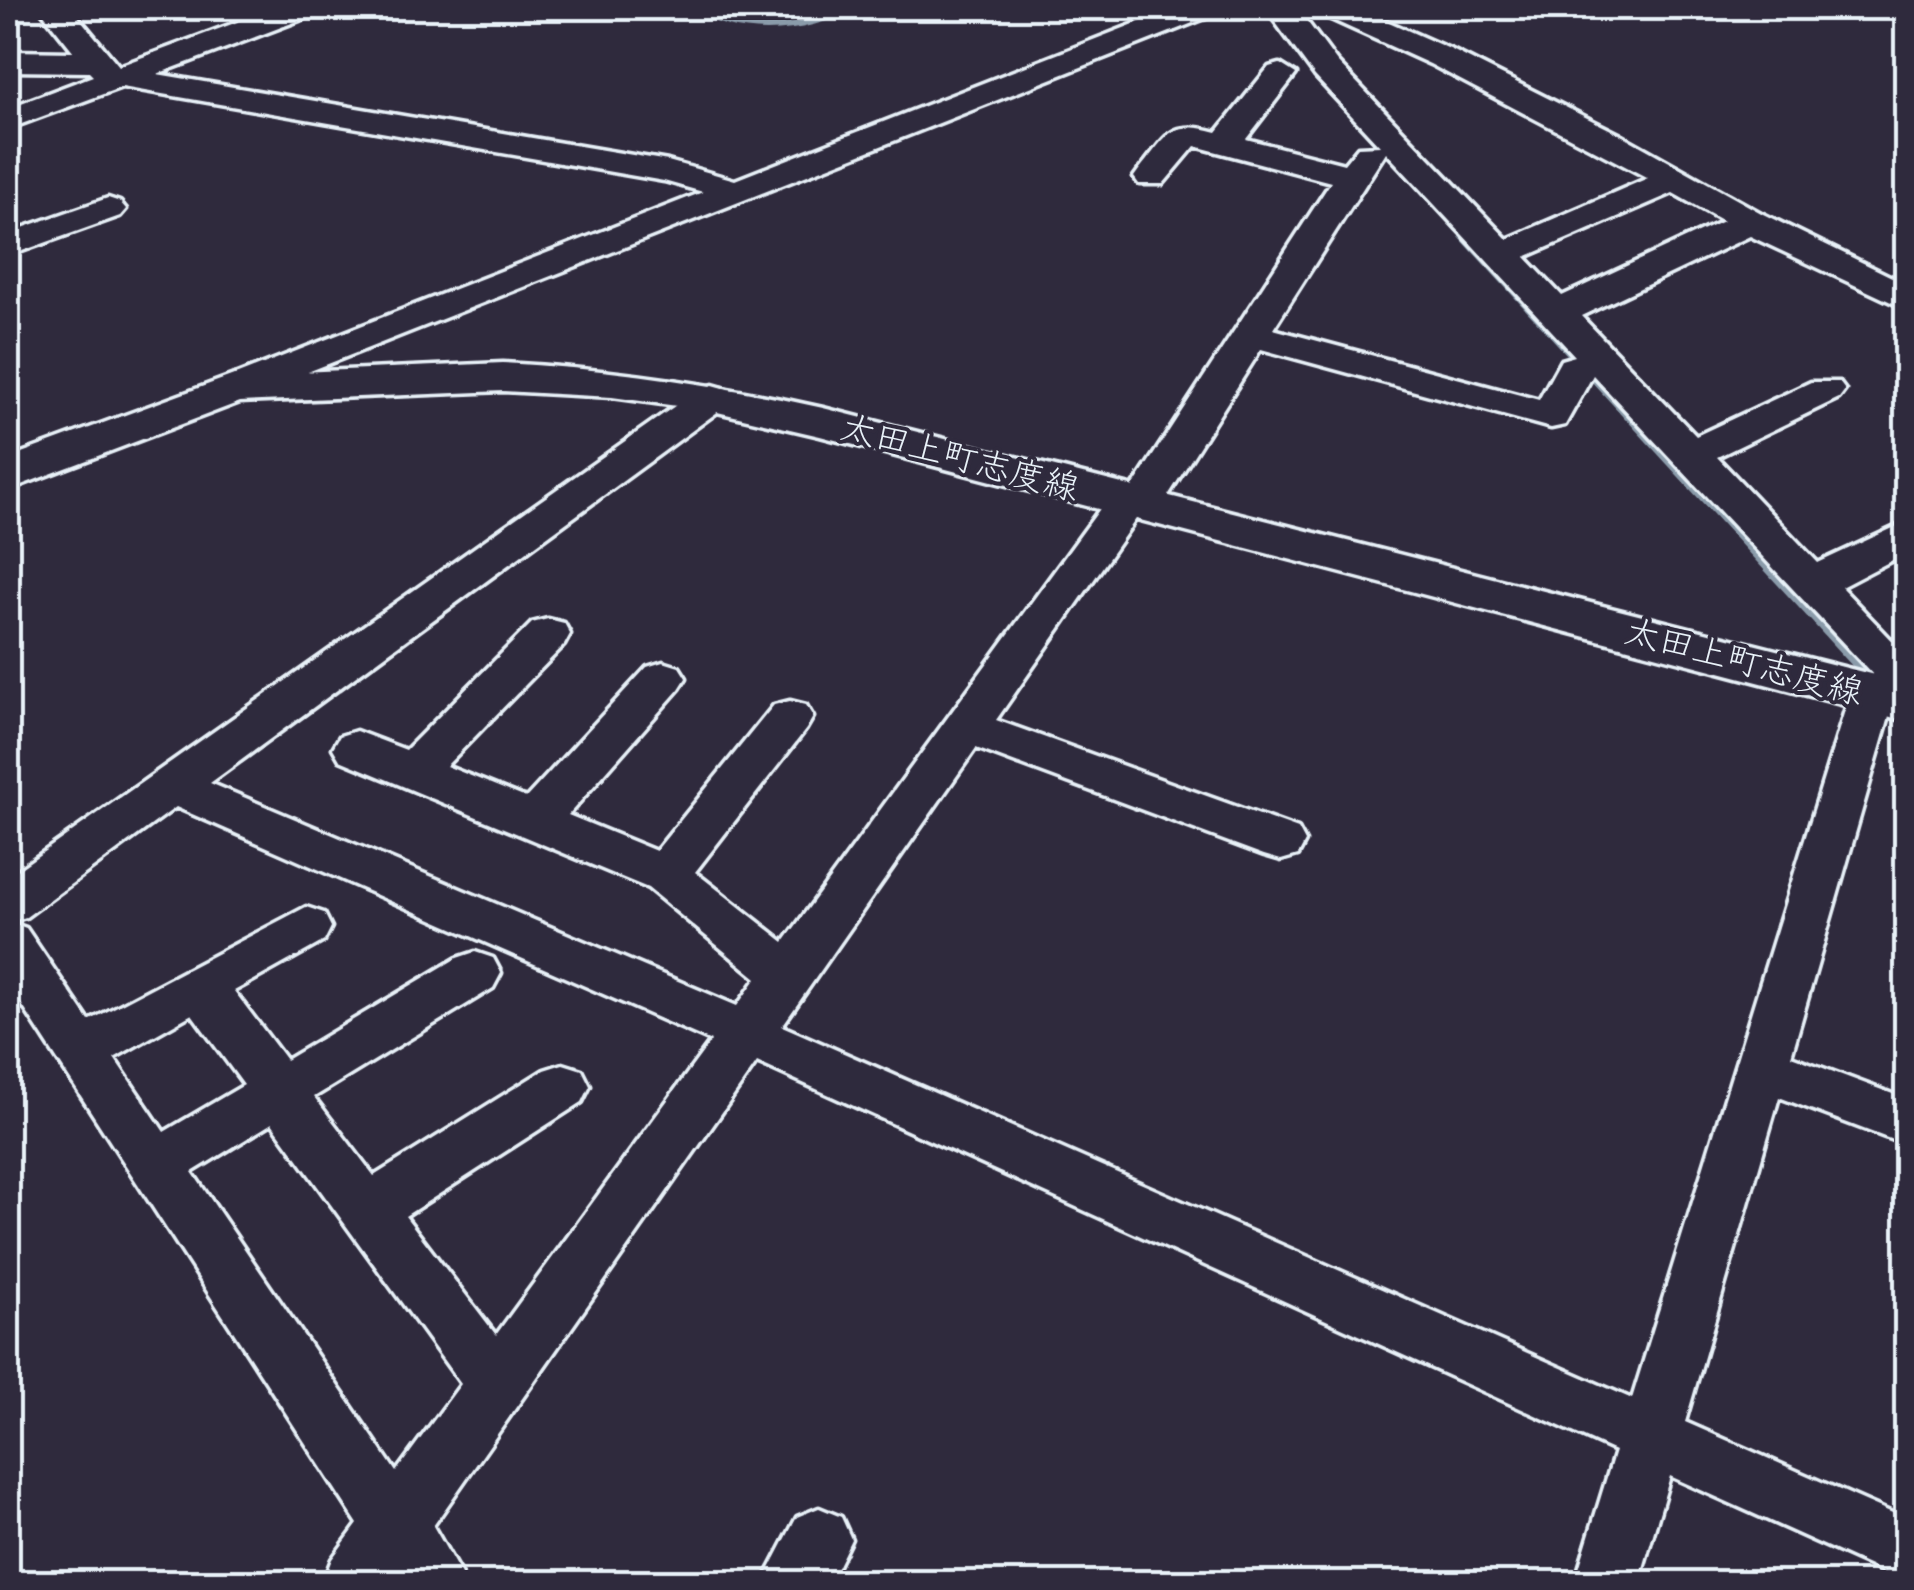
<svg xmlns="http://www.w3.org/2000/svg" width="1914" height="1590" font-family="Pangolin,'Klee One',sans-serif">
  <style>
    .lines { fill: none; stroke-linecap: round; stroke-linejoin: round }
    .stream { fill: #8a9baa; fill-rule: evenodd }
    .minor-casing { stroke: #e8f1f8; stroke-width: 7 }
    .major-casing { stroke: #e8f1f8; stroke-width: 7 }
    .minor { fill: #2f2a3d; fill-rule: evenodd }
    .major { fill: #2f2a3d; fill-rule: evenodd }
    .labels { text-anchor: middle; stroke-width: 8; stroke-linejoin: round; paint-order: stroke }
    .street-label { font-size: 35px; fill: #e8f1f8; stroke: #2f2a3d }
  </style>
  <rect width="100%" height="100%" fill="#2f2a3d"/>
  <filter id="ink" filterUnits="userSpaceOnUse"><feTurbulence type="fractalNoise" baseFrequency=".01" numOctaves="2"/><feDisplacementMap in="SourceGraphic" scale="20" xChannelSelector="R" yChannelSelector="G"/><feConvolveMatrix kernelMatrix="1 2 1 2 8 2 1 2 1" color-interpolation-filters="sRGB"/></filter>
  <g filter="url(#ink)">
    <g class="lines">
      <g class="stream">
        <path d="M690,8h10l17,9 36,9 39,-3 53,-15h11c-48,27 -120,34 -166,0z"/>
        <polygon points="1277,22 1283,22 1318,72 1316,74 1310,74 1275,24"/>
        <polygon points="1463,232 1467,233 1864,662 1865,665 1864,668 1854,668 1459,237 1459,233"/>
      </g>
      <defs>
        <g id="minor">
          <polygon points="39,8 71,8 119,66 275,8 317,8 313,15 157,74 668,161 735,180 1175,8 1218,8 1213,15 234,401 220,397 215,389 220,381 703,192 664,181 122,87 8,129 8,108 93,76 89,72 8,71 8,51 74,52"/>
          <path d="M1265,8h32l40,54 170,177 141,-61 -218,-114 -108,-49 -4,-7h39l95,42 169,85 142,79 143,70v25l-156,-73 -169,80 115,120 115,-54h28l6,8 -6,8 -122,59 101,106 88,-41v31l-65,34 65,68v43l-11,-3 -104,361 115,43v46l-127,-48 -94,325 221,97v63l-236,-106 -31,106h-64l40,-131 -858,-389 -324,464 32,56h-142l9,-23 26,-35 -350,-541v-106l691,-488 14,-4 14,4 6,8 -6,8 -517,378 527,223 20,-28 -109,-90 -308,-128 -7,-12 7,-12 16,-5 50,19 126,-127 16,-4 16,4 6,11 -6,11 -118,121 80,32 121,-131 16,-5 16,5 7,11 -7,11 -111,126 88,36 118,-146 16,-4 16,4 7,12 -7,12 -111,143 89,70 329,-451 19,-3 199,-306 -136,-36 -32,38h-24l-5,-7 5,-7c29,-35 30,-51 78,-38l52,-65 11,-3 16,10 -50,65 98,25 14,-17 22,-1 -65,-70zM1386,152l189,204 -14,4 -22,40 -266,-71zM1673,193l50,28 -161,75 -37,-39zM1261,349l290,79 14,-3 28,-50 284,304 -20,4 -7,11 -218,705 -850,-373 194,-278 288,107 17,5 17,-5 7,-13 -7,-13 -302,-109 142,-204 19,-3zM176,807l535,234 -215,294 -91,-119 177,-114 8,-16 -8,-16 -19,-6 -19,6 -170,106 -60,-79 179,-109 8,-15 -8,-15 -18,-6 -18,6 -171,102 -52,-69 90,-50 7,-14 -7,-14 -18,-6 -217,114 -63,-93 -17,-6 17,-5zM192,1014l52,71 -80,47 -50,-74zM272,1123l189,261 -65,88 -204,-300z"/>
          <polygon points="108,198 120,202 126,209 120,216 8,256 8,233"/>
          <polygon points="819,1508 841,1517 851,1539 830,1582 763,1582 797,1517"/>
        </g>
        <path id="major" d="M503,363c109,6 213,21 320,45l1083,275v38l-1086,-285 -107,-25 -101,-14 -109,-6 -263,11 -232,88v-32l226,-83z"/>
      </defs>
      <use href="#minor" class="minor-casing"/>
      <use href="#major" class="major-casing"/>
      <use href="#minor" class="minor"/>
      <use href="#major" class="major"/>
    </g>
  </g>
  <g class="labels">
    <g class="street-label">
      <text transform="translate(960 457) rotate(15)" y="12">太田上町志度線</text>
      <text transform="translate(1744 661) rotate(15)" y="12">太田上町志度線</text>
    </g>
  </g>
  <rect width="1914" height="1590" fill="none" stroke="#2f2a3d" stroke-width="40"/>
  <rect x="20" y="20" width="1874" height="1550" fill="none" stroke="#e8f1f8" stroke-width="4" filter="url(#ink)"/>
</svg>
